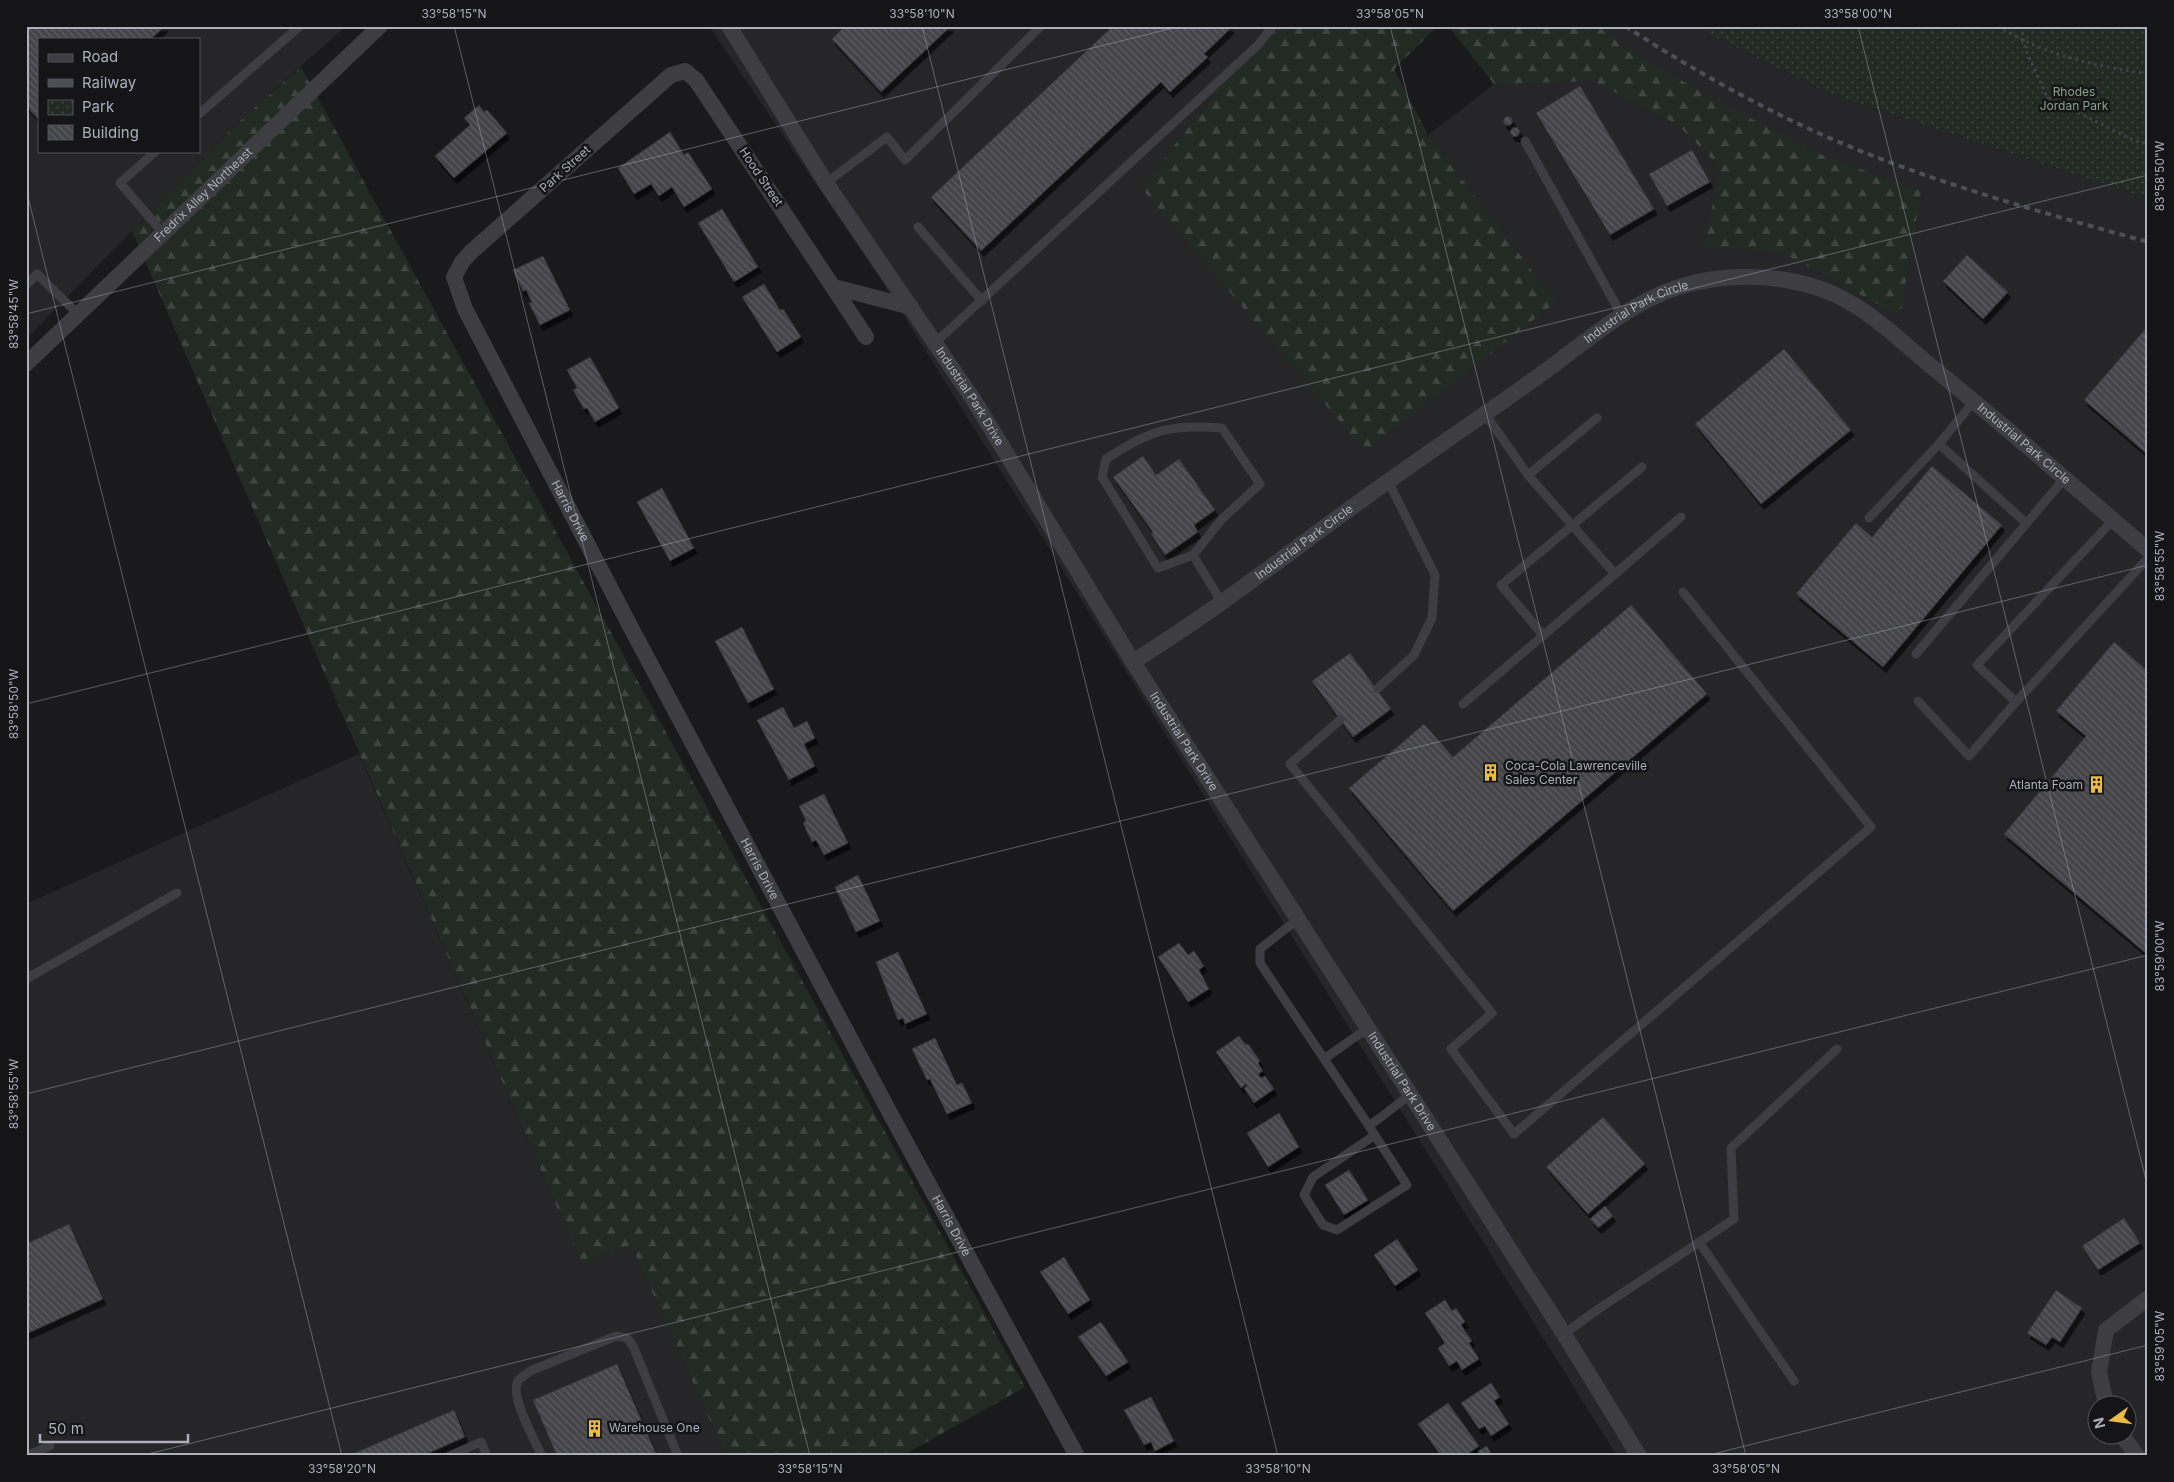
<svg xmlns="http://www.w3.org/2000/svg" width="2174" height="1482" font-family="Inter,sans-serif">
  <style>
    .built { fill: #262629; fill-rule: evenodd }
    .forest { fill: url(#forest-firs) }
    .park { fill: url(#park-dots) }
    .building { fill: url(#building-back-hatch); stroke: #343438; filter: url(#shadow) }
    .lines { fill: none; stroke-linecap: round; stroke-linejoin: round }
    .path { stroke: #414247; stroke-width: 3; stroke-dasharray: 2.5 4; stroke-linecap: butt }
    .service { stroke: #3d3d42; stroke-width: 9 }
    .minor { stroke: #3d3d42; stroke-width: 16 }
    .rail { stroke: #4e4f55; stroke-width: 4; stroke-dasharray: 6 5; stroke-linecap: butt }
    .ticks { fill: none; stroke: #adb0bb; stroke-width: 1; stroke-opacity: 0.45 }
    .labels { text-anchor: middle; stroke-width: 5; stroke-linejoin: round; paint-order: stroke }
    .park-label { font-size: 12px; fill: #85a588; stroke: #151417 }
    .street-label { font-size: 12px; fill: #adb0bb; stroke: #151417 }
    .poi-label { font-size: 12px; fill: #adb0bb; stroke: #151417; text-anchor: start }
    .neatline { fill: none; stroke: #adb0bb; stroke-width: 2 }
    .ticks-label { font-size: 12px; text-anchor: middle; fill: #adb0bb }
  </style>
  <defs>
    <pattern id="forest-firs" width="22" height="20" patternUnits="userSpaceOnUse" patternTransform="scale(1.25)"><rect width="22" height="20" fill="#212a23"/><path d="M5 1l3.5 6h-7zM16 11l3.5 6h-7z" fill="#3f4641"/></pattern>
    <pattern id="park-dots" width="8" height="8" patternUnits="userSpaceOnUse" patternTransform="scale(1.25)"><rect width="8" height="8" fill="#212a23"/><path d="M2 2h.1M6 6h.1" fill="none" stroke="#3f4641" stroke-width="1.8" stroke-linecap="round"/></pattern>
    <pattern id="building-back-hatch" width="6" height="6" patternUnits="userSpaceOnUse" patternTransform="scale(1.25)"><rect width="6" height="6" fill="#444549"/><path d="M-1 5l2 2M0 0l6 6M5-1l2 2" fill="none" stroke="#5c5d61"/></pattern>
    <filter id="shadow"><feDropShadow dx="3" dy="5.5" stdDeviation="0" flood-color="#0009"/></filter>
  </defs>
  <rect width="100%" height="100%" fill="#1a191c"/>
  <g class="built">
    <path d="M26,26h320l-100,89 -220,224zM39,39h160v112h-160z"/>
    <path d="M709,26h558l-126,162 414,114 -127,-167 142,-109h123l139,69 316,103v1258h-531l-730,-1167zM2096,1404h30v30h-30z"/>
    <polygon points="359,754 582,1265 631,1245 726,1456 26,1456 26,904"/>
  </g>
  <g class="forest">
    <polygon points="1267,26 1438,26 1394,69 1428,135 1556,302 1365,451 1141,188"/>
    <polygon points="1448,26 1597,26 1629,50 1724,105 1822,155 1921,191 1900,316 1781,252 1703,246 1721,168 1677,124 1593,81 1494,84"/>
    <polygon points="301,67 1025,1387 902,1456 726,1456 631,1245 582,1265 132,231 246,115"/>
  </g>
  <polygon class="park" points="1693,26 2148,26 2148,198 1832,95"/>
  <g class="building">
    <polygon points="26,26 165,26 151,39 39,39 39,120 26,106"/>
    <polygon points="845,26 951,26 881,92 832,39"/>
    <polygon points="1113,26 1230,26 1231,28 1204,54 1208,57 1170,92 1161,82 981,251 931,197"/>
    <polygon points="1580,86 1654,209 1610,235 1536,113"/>
    <polygon points="479,105 484,112 487,110 507,133 454,178 435,156 470,125 464,118"/>
    <circle cx="1508" cy="121" r="4.5"/>
    <circle cx="1515" cy="132" r="4.5"/>
    <polygon points="670,132 684,155 688,152 712,189 684,207 672,187 659,196 651,184 634,194 618,168"/>
    <polygon points="1692,150 1710,182 1667,206 1649,174"/>
    <polygon points="722,209 758,267 734,282 698,223"/>
    <polygon points="1967,255 2008,292 1983,319 1943,281"/>
    <polygon points="543,256 570,310 540,325 529,303 532,302 526,290 523,291 513,270"/>
    <polygon points="764,284 780,310 783,309 801,337 777,352 742,297"/>
    <polygon points="2148,326 2148,455 2084,400"/>
    <polygon points="1784,349 1851,430 1761,504 1695,424"/>
    <polygon points="590,357 619,408 595,422 587,408 584,409 573,390 577,388 567,370"/>
    <polygon points="1143,456 1156,475 1179,459 1215,510 1194,525 1198,532 1165,555 1151,534 1153,532 1113,477"/>
    <polygon points="1932,466 2002,525 1883,667 1796,594 1856,523 1872,537"/>
    <polygon points="662,488 694,548 670,561 637,502"/>
    <polygon points="1631,605 1707,694 1453,911 1349,788 1424,724 1453,757"/>
    <polygon points="742,627 774,689 748,703 715,641"/>
    <polygon points="2114,642 2148,671 2148,955 2004,834 2086,736 2056,711"/>
    <polygon points="1350,653 1391,709 1353,737 1312,681"/>
    <polygon points="783,707 794,728 807,721 815,738 804,744 815,766 789,780 757,720"/>
    <polygon points="824,794 848,843 824,855 816,840 812,842 803,823 806,821 799,806"/>
    <polygon points="858,875 880,921 856,932 835,887"/>
    <polygon points="1179,943 1188,955 1194,951 1204,966 1199,970 1209,989 1188,1002 1158,957"/>
    <polygon points="898,952 927,1014 905,1024 903,1018 898,1020 876,962"/>
    <polygon points="1239,1036 1246,1045 1248,1044 1260,1061 1258,1063 1263,1071 1258,1074 1261,1078 1265,1076 1274,1089 1254,1103 1244,1088 1247,1086 1246,1084 1241,1088 1216,1052"/>
    <polygon points="935,1038 957,1085 962,1083 972,1103 947,1114 930,1079 927,1080 912,1049"/>
    <polygon points="1279,1113 1299,1147 1268,1167 1247,1133"/>
    <polygon points="1603,1117 1645,1164 1588,1214 1546,1167"/>
    <polygon points="1349,1170 1368,1200 1344,1215 1325,1185"/>
    <polygon points="1605,1206 1613,1216 1598,1228 1590,1219"/>
    <polygon points="2124,1218 2140,1243 2098,1270 2082,1246"/>
    <polygon points="69,1224 103,1299 26,1334 26,1244"/>
    <polygon points="1397,1239 1418,1270 1395,1286 1374,1255"/>
    <polygon points="1064,1257 1090,1300 1068,1314 1040,1272"/>
    <polygon points="2056,1290 2082,1308 2060,1342 2052,1337 2046,1345 2027,1333"/>
    <polygon points="1445,1300 1452,1311 1456,1308 1465,1322 1461,1325 1472,1341 1469,1343 1479,1359 1462,1370 1457,1361 1449,1366 1438,1348 1445,1343 1425,1313"/>
    <polygon points="1101,1322 1128,1362 1106,1376 1078,1337"/>
    <polygon points="617,1364 657,1456 557,1456 533,1400"/>
    <polygon points="1491,1383 1500,1397 1494,1401 1509,1424 1491,1436 1485,1426 1479,1429 1461,1403"/>
    <polygon points="1151,1397 1174,1441 1155,1451 1151,1442 1144,1445 1124,1410"/>
    <polygon points="1448,1403 1479,1446 1465,1456 1441,1456 1418,1424"/>
    <polygon points="454,1410 465,1437 422,1456 348,1456"/>
    <polygon points="1487,1446 1492,1456 1481,1456 1478,1451"/>
  </g>
  <g class="lines">
    <g class="path">
      <path d="M1998,26c45,29 97,40 150,48"/>
      <polyline points="2021,26 2025,48 2047,97 2135,141 2148,144"/>
    </g>
    <g class="service">
      <polyline points="199,114 300,26"/>
      <polyline points="1525,141 1622,316"/>
      <polyline points="156,151 120,183 164,234"/>
      <polyline points="826,183 887,137 905,160 1041,26"/>
      <polyline points="918,227 982,301"/>
      <polyline points="26,285 37,274 78,314"/>
      <polyline points="935,343 1258,45 1273,26"/>
      <polyline points="1939,444 2026,523"/>
      <polyline points="1528,475 1597,418"/>
      <polyline points="1869,518 1939,444 1974,401"/>
      <polyline points="2113,520 1977,665 2016,702 2148,558"/>
      <path d="M1193,555l29,-36 38,-35 -38,-56c-53,-4 -72,2 -116,31l-4,18 56,91 35,-13 29,48"/>
      <polyline points="1615,574 1681,517"/>
      <polyline points="1543,635 1501,585 1642,467"/>
      <polyline points="1916,654 2064,479"/>
      <polyline points="1377,689 1414,655 1432,618 1435,575 1388,481"/>
      <polyline points="1918,701 1969,756 2016,702"/>
      <polyline points="1463,704 1615,574 1528,475 1485,414"/>
      <polyline points="1340,720 1290,764 1492,1013 1451,1049 1514,1134 1871,827 1683,592"/>
      <polyline points="1298,919 1260,949 1260,963 1369,1126"/>
      <polyline points="26,979 177,893"/>
      <polyline points="1324,1059 1368,1028"/>
      <polyline points="1375,1135 1313,1177 1304,1195 1323,1225 1337,1230 1407,1185 1369,1126 1410,1095"/>
      <polyline points="1699,1242 1794,1381"/>
      <polyline points="1564,1334 1594,1312 1734,1219 1731,1148 1837,1049"/>
      <polyline points="26,1456 50,1446"/>
      <polyline points="449,1456 481,1442 487,1456"/>
      <path d="M542,1456c-7,-15 -33,-61 -24,-75 3,-4 9,-7 12,-10l86,-35 11,2 6,8 45,110"/>
    </g>
    <g class="minor">
      <path id="s1" d="M729,26l97,157 149,219 158,260 431,672 75,122"/>
      <polyline points="834,287 911,307"/>
      <path id="s2" d="M866,337l-170,-257 -11,-9 -14,4 -200,177 -9,10 -8,15 11,32 164,315 262,491 186,341"/>
      <path id="s3" d="M26,364l354,-338"/>
      <path id="s4" d="M1133,662c31,-20 62,-40 92,-62 55,-39 109,-81 165,-120 45,-32 91,-63 136,-95 46,-31 97,-80 150,-97 46,-15 99,-15 145,1 42,14 77,50 111,78 73,59 144,121 216,183"/>
      <polyline points="2106,1404 2099,1372 2106,1330 2148,1298"/>
      <polyline points="2121,1434 2137,1456"/>
    </g>
    <path class="rail" d="M1625,26c52,34 106,65 161,92 115,56 240,90 362,124"/>
  </g>
  <path class="ticks" d="M454,26l356,1430M922,26l356,1430M1390,26l356,1430M1858,26l290,1162M26,189l316,1267M26,314l1155,-288M26,704l2122,-529M26,1094l2122,-529M140,1456l2008,-501M1705,1456l443,-111"/>
  <defs>
    <symbol id="building-bare" viewBox="-9 -9 18 18"><path d="M-4-6H4V6H1V3H-1V6H-4ZM-2.5-4.3h1.7v1.8h-1.7ZM.8-4.3h1.7v1.8H.8ZM-2.5-1h1.7V.8h-1.7ZM.8-1h1.7V.8H.8Z" fill="#ebbb42" stroke="#151417" stroke-width="2.5" paint-order="stroke"/></symbol>
  </defs>
  <g fill-rule="evenodd">
    <use href="#building-bare" x="1478" y="760" width="25" height="25"/>
    <use href="#building-bare" x="2084" y="772" width="25" height="25"/>
    <use href="#building-bare" x="582" y="1416" width="25" height="25"/>
  </g>
  <g class="labels">
    <g class="park-label">
      <text x="2074" y="96">Rhodes<tspan x="2074" dy="14">Jordan Park</tspan></text>
    </g>
    <g class="street-label">
      <text transform="translate(565 169) rotate(-42)" y="4">Park Street</text>
      <text transform="translate(761 177) rotate(56)" y="4">Hood Street</text>
      <text dy="4" stroke="none"><textPath href="#s3" startOffset="245">Fredrix Alley Northeast</textPath></text>
      <text dy="4" stroke="none"><textPath href="#s4" startOffset="614">Industrial Park Circle</textPath></text>
      <text dy="4" stroke="none"><textPath href="#s1" startOffset="442">Industrial Park Drive</textPath></text>
      <text dy="4" stroke="none"><textPath href="#s4" startOffset="1064">Industrial Park Circle</textPath></text>
      <text dy="4" stroke="none"><textPath href="#s2" startOffset="896">Harris Drive</textPath></text>
      <text dy="4" stroke="none"><textPath href="#s4" startOffset="209">Industrial Park Circle</textPath></text>
      <text dy="4" stroke="none"><textPath href="#s1" startOffset="848">Industrial Park Drive</textPath></text>
      <text dy="4" stroke="none"><textPath href="#s2" startOffset="1301">Harris Drive</textPath></text>
      <text dy="4" stroke="none"><textPath href="#s1" startOffset="1252">Industrial Park Drive</textPath></text>
      <text dy="4" stroke="none"><textPath href="#s2" startOffset="1706">Harris Drive</textPath></text>
    </g>
    <g class="poi-label">
      <text x="1505" y="770">Coca-Cola Lawrenceville<tspan x="1505" dy="14">Sales Center</tspan></text>
      <text x="2083" y="789" text-anchor="end">Atlanta Foam</text>
      <text x="609" y="1432">Warehouse One</text>
    </g>
  </g>
  <rect width="2174" height="1482" fill="none" stroke="#151417" stroke-width="55"/>
  <rect x="38" y="38" width="162" height="115" fill="#151417" stroke="#525259"/>
  <rect x="48" y="54" width="25" height="8" fill="#3d3d42" stroke="#525259"/>
  <text x="82" y="62" font-size="15" fill="#adb0bb">Road</text>
  <rect x="48" y="79" width="25" height="8" fill="#4e4f55" stroke="#525259"/>
  <text x="82" y="88" font-size="15" fill="#adb0bb">Railway</text>
  <rect x="48" y="100" width="25" height="15" fill="url(#park-dots)" stroke="#525259"/>
  <text x="82" y="112" font-size="15" fill="#adb0bb">Park</text>
  <rect x="48" y="125" width="25" height="15" fill="url(#building-back-hatch)" stroke="#525259"/>
  <text x="82" y="138" font-size="15" fill="#adb0bb">Building</text>
  <g transform="translate(2112 1420) rotate(256)"><circle r="24" fill="#151417" stroke="#525259"/>
  <path d="M0-4L9 19L0 12L-9 19Z" fill="#ebbb42"/>
  <text y="-8" font-size="14" font-weight="bold" text-anchor="middle" fill="#adb0bb">N</text>
  </g>
  <path d="M40 1434v8h148v-8" fill="none" stroke="#adb0bb" stroke-width="2.5"/>
  <text x="48" y="1434" font-size="15" fill="#adb0bb" stroke="#151417" stroke-width="4" paint-order="stroke">50 m</text>
  <rect x="28" y="28" width="2118" height="1426" class="neatline"/>
  <g class="ticks-label">
    <text x="454" y="18">33°58'15"N</text>
    <text x="922" y="18">33°58'10"N</text>
    <text x="1390" y="18">33°58'05"N</text>
    <text x="1858" y="18">33°58'00"N</text>
    <text transform="translate(2160 176) rotate(-90)" y="4">83°58'50"W</text>
    <text transform="translate(14 314) rotate(-90)" y="4">83°58'45"W</text>
    <text transform="translate(2160 566) rotate(-90)" y="4">83°58'55"W</text>
    <text transform="translate(14 704) rotate(-90)" y="4">83°58'50"W</text>
    <text transform="translate(2160 956) rotate(-90)" y="4">83°59'00"W</text>
    <text transform="translate(14 1094) rotate(-90)" y="4">83°58'55"W</text>
    <text transform="translate(2160 1346) rotate(-90)" y="4">83°59'05"W</text>
    <text x="342" y="1473">33°58'20"N</text>
    <text x="810" y="1473">33°58'15"N</text>
    <text x="1278" y="1473">33°58'10"N</text>
    <text x="1746" y="1473">33°58'05"N</text>
  </g>
</svg>
